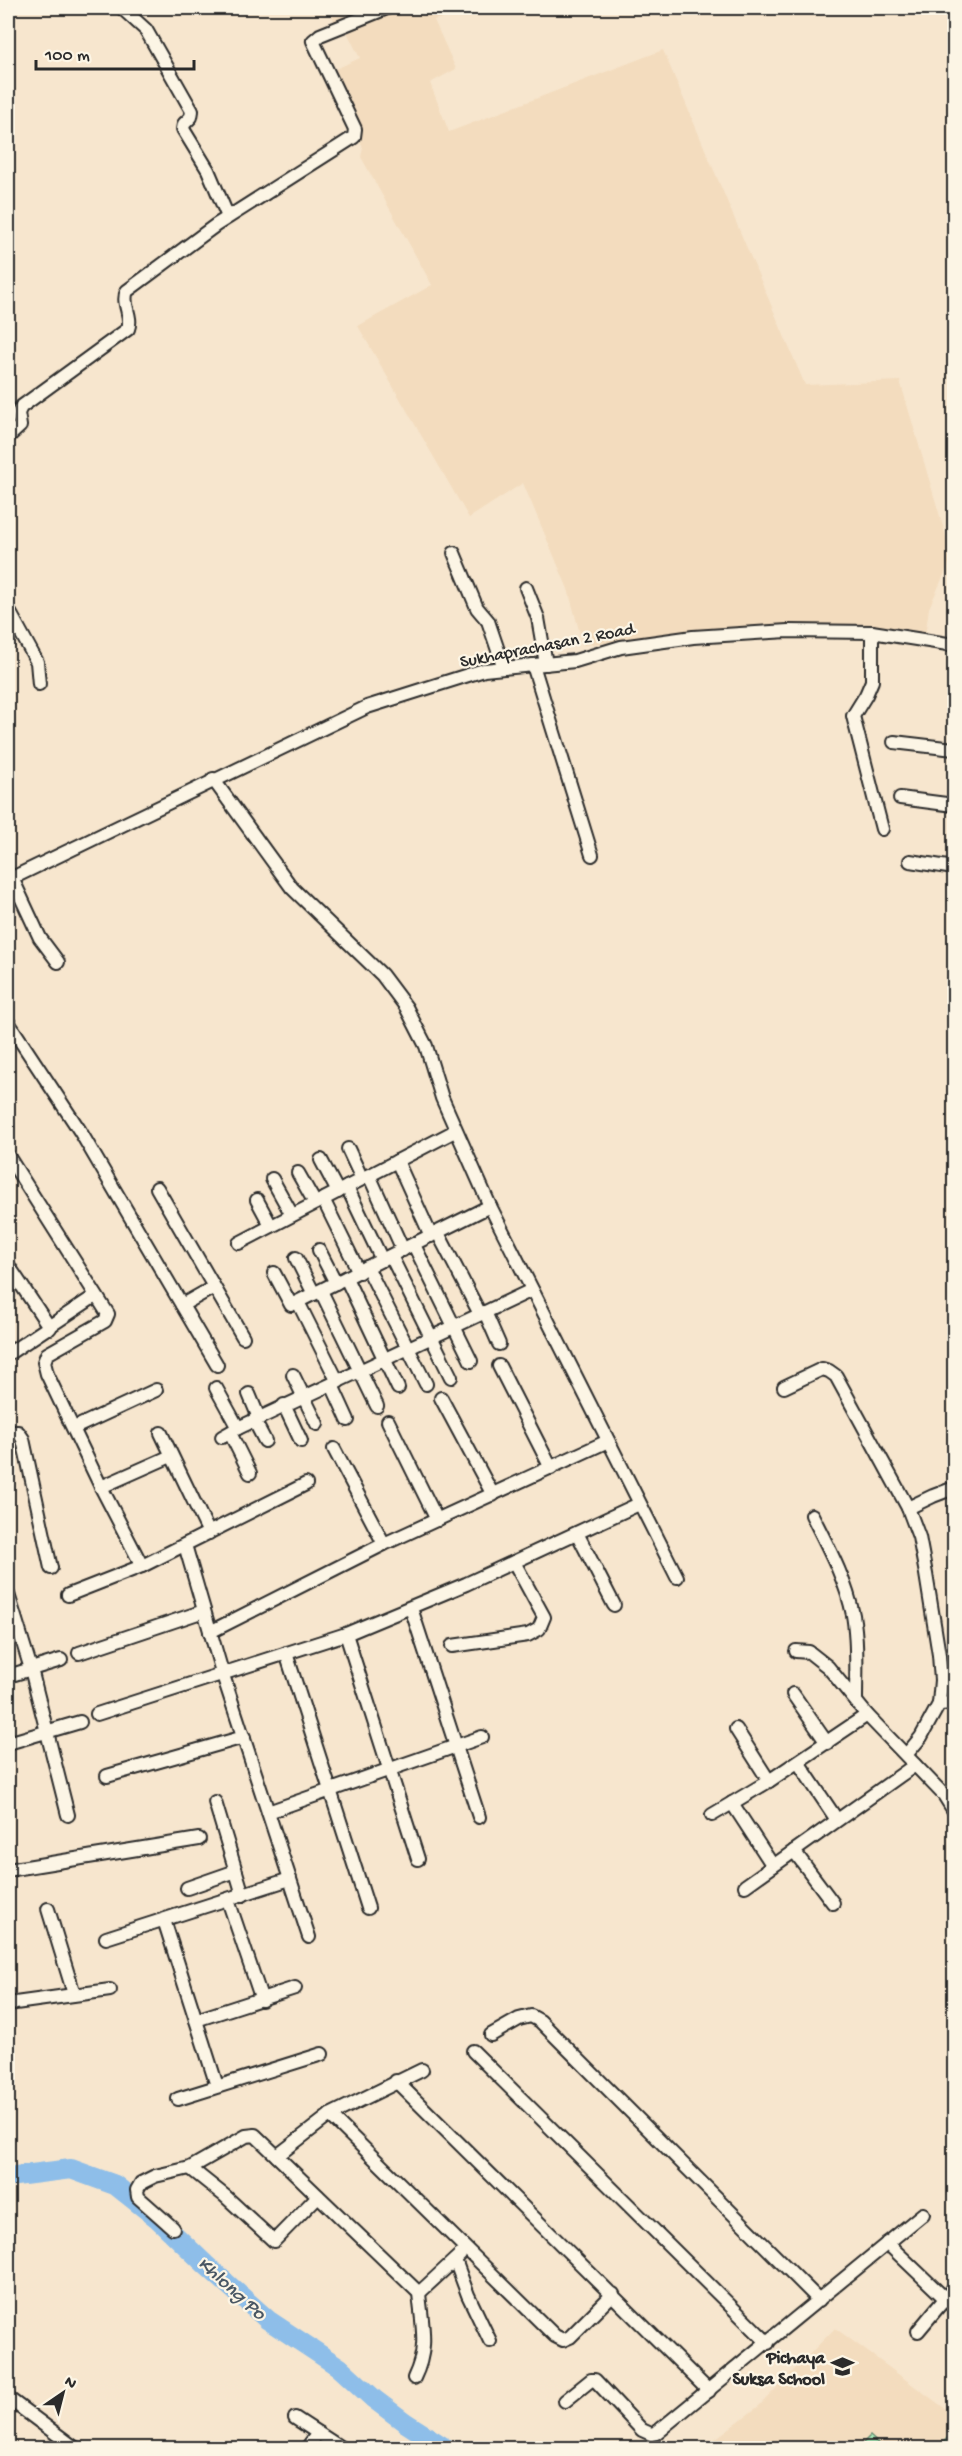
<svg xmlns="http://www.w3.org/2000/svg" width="962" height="2456" font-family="'Gochi Hand',sans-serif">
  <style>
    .built { fill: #f3dcbe }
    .green { fill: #aaf0bc; stroke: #6a8e74; stroke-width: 1.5 }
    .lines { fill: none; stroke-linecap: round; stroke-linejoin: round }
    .river { stroke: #8ebee9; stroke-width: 20 }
    .minor-casing { stroke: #2b2b2b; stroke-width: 16 }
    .minor { stroke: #fcf5e5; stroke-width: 12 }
    .labels { text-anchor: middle; stroke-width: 4.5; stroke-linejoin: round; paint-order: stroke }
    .street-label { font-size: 18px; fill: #2b2b2b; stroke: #fcf5e5 }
    .poi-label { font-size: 18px; font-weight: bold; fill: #2b2b2b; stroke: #fcf5e5; text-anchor: end }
    .water-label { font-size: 20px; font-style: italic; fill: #495764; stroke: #fcf5e5 }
  </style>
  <rect width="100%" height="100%" fill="#f7e6ce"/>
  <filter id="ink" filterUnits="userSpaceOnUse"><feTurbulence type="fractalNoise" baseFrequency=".0167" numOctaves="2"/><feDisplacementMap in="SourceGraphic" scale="12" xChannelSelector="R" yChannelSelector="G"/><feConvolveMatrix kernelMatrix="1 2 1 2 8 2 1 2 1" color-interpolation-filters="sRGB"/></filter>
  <g filter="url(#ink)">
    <g class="built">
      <polygon points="329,8 453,8 455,14 434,20 456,69 430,83 449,132 663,50 805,385 900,381 952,557 929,608 925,637 819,624 583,645 568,589 523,483 469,518 358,326 432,285 361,157 363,148 329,72 360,58 346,30 338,31"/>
      <polygon points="835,2328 954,2415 954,2448 703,2448 759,2406"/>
    </g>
    <g class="green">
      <polygon points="954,2431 954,2448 938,2448"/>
      <polygon points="870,2436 883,2448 858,2448"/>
    </g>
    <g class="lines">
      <polyline class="river" points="8,2177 71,2169 115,2185 158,2219 206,2265 268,2320 339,2367 374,2399 406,2423 445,2448"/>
      <defs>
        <g id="minor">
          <polyline points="122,8 146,30 192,111 191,117 184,124 183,129 208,170 228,217"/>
          <path d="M8,437l12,-11 -2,-13 3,-6 107,-78c5,-14 -7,-25 -1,-38l89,-66 138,-88 1,-8 -42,-88 7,-6 67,-27"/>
          <polyline points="454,553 477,608 488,621 504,668"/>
          <polyline points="526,588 538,618 546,664"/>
          <polyline points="8,609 37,662 39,684"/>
          <polyline points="872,632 872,681 866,695 853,716 882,829"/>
          <polyline points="533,665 592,855"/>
          <polyline points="894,742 954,749"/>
          <polyline points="213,779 292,888 382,975 406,1007 426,1046 442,1098 490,1206 677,1577"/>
          <polyline points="900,798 954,805"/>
          <polyline points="910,861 954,868"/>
          <polyline points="12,878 40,938 58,962"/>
          <polyline points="8,880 367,707 484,670 575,661 621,647 693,637 788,631 872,632 954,645"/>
          <polyline points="8,1022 80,1131 217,1365"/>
          <polyline points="348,1149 362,1179"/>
          <polyline points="8,1156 108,1314 105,1321 47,1354 44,1362 47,1374 101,1487 142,1566"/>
          <polyline points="321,1160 338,1192"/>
          <polyline points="397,1161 431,1236"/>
          <polyline points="298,1173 315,1203"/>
          <polyline points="369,1175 403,1250"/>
          <polyline points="272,1179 292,1215"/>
          <polyline points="347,1187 382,1260"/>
          <polyline points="157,1188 243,1337"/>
          <polyline points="323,1199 359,1272"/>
          <polyline points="257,1200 271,1226"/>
          <polyline points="438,1233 480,1314"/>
          <polyline points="239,1243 455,1131"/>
          <polyline points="414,1245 471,1361"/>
          <polyline points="319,1250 336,1283"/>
          <polyline points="391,1256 451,1377"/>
          <polyline points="296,1258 314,1294"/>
          <polyline points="8,1265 50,1328"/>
          <polyline points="367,1267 426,1384"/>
          <polyline points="274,1273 291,1305 490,1206"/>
          <polyline points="346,1278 398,1388"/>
          <polyline points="321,1291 377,1406"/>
          <polyline points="298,1302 338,1382"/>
          <polyline points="182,1305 214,1287"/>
          <polyline points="485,1312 499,1344"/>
          <polyline points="8,1353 11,1352 95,1296"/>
          <polyline points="499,1366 551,1468"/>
          <polyline points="293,1375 317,1424"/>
          <polyline points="332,1385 348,1420"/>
          <polyline points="784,1387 822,1369 829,1371 836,1376 908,1508 919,1537 926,1574 939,1655 941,1680 939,1704 921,1737 906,1755"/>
          <polyline points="216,1388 238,1428 222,1437"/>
          <polyline points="249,1394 259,1418"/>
          <polyline points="441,1398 493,1495"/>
          <polyline points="284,1405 301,1441"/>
          <polyline points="254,1420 265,1441"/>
          <polyline points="388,1421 437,1520"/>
          <polyline points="74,1428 156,1390"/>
          <polyline points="238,1428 532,1290"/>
          <polyline points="8,1432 18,1432 23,1439 51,1568"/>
          <polyline points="161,1433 209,1533"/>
          <polyline points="230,1433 250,1473"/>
          <polyline points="334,1449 384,1544"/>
          <polyline points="101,1487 171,1456"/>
          <polyline points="908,1508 933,1496 954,1488"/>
          <path d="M812,1515c16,32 34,65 41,100 5,28 3,57 3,85"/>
          <polyline points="577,1533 614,1605"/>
          <polyline points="185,1545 222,1672 309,1937"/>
          <polyline points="8,1594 31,1669 68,1815"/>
          <polyline points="68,1595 142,1566 306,1484"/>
          <polyline points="411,1608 479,1817"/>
          <polyline points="210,1632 384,1544 608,1441"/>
          <polyline points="346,1634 418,1859"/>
          <polyline points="452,1646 528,1635 539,1629 544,1617 514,1562"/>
          <polyline points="796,1651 809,1652 828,1667 867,1715 944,1795 954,1811"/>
          <polyline points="79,1653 204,1611"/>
          <polyline points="286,1653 368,1908"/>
          <polyline points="8,1676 61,1660"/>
          <polyline points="793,1694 827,1743"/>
          <polyline points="939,1704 954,1703"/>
          <polyline points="97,1714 346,1634 466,1584 639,1504"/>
          <polyline points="736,1729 769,1781"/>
          <polyline points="8,1743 80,1722"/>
          <polyline points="798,1762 837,1820"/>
          <polyline points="107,1776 244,1737"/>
          <polyline points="215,1802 243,1895"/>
          <polyline points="732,1803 773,1866"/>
          <polyline points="268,1812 482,1737"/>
          <polyline points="712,1815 769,1781 867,1715"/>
          <polyline points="794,1851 833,1903"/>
          <polyline points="8,1870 199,1839"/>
          <polyline points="745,1886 915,1765"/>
          <polyline points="187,1888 236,1871"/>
          <polyline points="228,1900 262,2000"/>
          <polyline points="48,1909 74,1994"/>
          <polyline points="164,1920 217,2086"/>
          <polyline points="106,1938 290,1879"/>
          <polyline points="8,2004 110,1990"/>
          <polyline points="196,2020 295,1988"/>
          <polyline points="491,2035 519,2019 531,2016 540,2021 819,2300"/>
          <polyline points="473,2051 768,2343"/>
          <polyline points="396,2081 709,2391"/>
          <polyline points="178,2099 322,2054"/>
          <polyline points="330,2115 555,2336 563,2340 570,2337 613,2294"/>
          <polyline points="277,2156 330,2115 422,2070"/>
          <polyline points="190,2168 225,2196 274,2241 318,2196"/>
          <path d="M173,2228l-35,-31 -1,-7 4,-7 14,-7 35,-8 56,-32 9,-1 164,158c3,33 10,54 -5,85"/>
          <polyline points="887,2243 954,2307"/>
          <polyline points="455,2260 468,2295 490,2341"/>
          <polyline points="419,2293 460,2255"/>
          <polyline points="918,2331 954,2288"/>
          <polyline points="8,2398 75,2448"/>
          <polyline points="565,2401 591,2380 595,2380 642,2430 651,2434 656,2433 923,2214"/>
          <polyline points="295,2418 341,2448"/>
          <polyline points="307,2448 318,2433"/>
        </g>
      </defs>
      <use href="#minor" class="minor-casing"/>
      <use href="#minor" class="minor"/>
    </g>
  </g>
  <defs>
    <symbol id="school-bare" viewBox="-9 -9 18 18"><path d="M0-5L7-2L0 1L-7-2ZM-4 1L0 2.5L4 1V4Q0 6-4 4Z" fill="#2b2b2b" stroke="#fcf5e5" stroke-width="2.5" paint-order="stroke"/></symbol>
  </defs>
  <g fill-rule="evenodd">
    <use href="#school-bare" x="826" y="2350" width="33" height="33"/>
  </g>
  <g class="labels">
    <g class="street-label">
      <text transform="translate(547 644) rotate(-11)" y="6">Sukhaprachasan 2 Road</text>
    </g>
    <g class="poi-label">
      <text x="825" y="2363">Pichaya<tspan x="825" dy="21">Suksa School</tspan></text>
    </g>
    <g class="water-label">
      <text transform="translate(233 2287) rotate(42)" y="7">Khlong Po</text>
    </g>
  </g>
  <rect width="962" height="2456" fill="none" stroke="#fcf5e5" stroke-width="30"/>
  <rect x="15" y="15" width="932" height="2426" fill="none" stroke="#2b2b2b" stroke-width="2" filter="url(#ink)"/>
  <g transform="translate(63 2393) rotate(35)" stroke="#fcf5e5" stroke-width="4.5" paint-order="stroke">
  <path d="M0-4.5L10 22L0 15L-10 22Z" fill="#2b2b2b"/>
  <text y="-9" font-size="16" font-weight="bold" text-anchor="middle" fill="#2b2b2b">N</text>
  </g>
  <path d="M36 60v9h158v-9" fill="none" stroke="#2b2b2b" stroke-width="3"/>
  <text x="45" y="60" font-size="18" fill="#2b2b2b" stroke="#fcf5e5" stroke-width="4.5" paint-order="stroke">100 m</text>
</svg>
